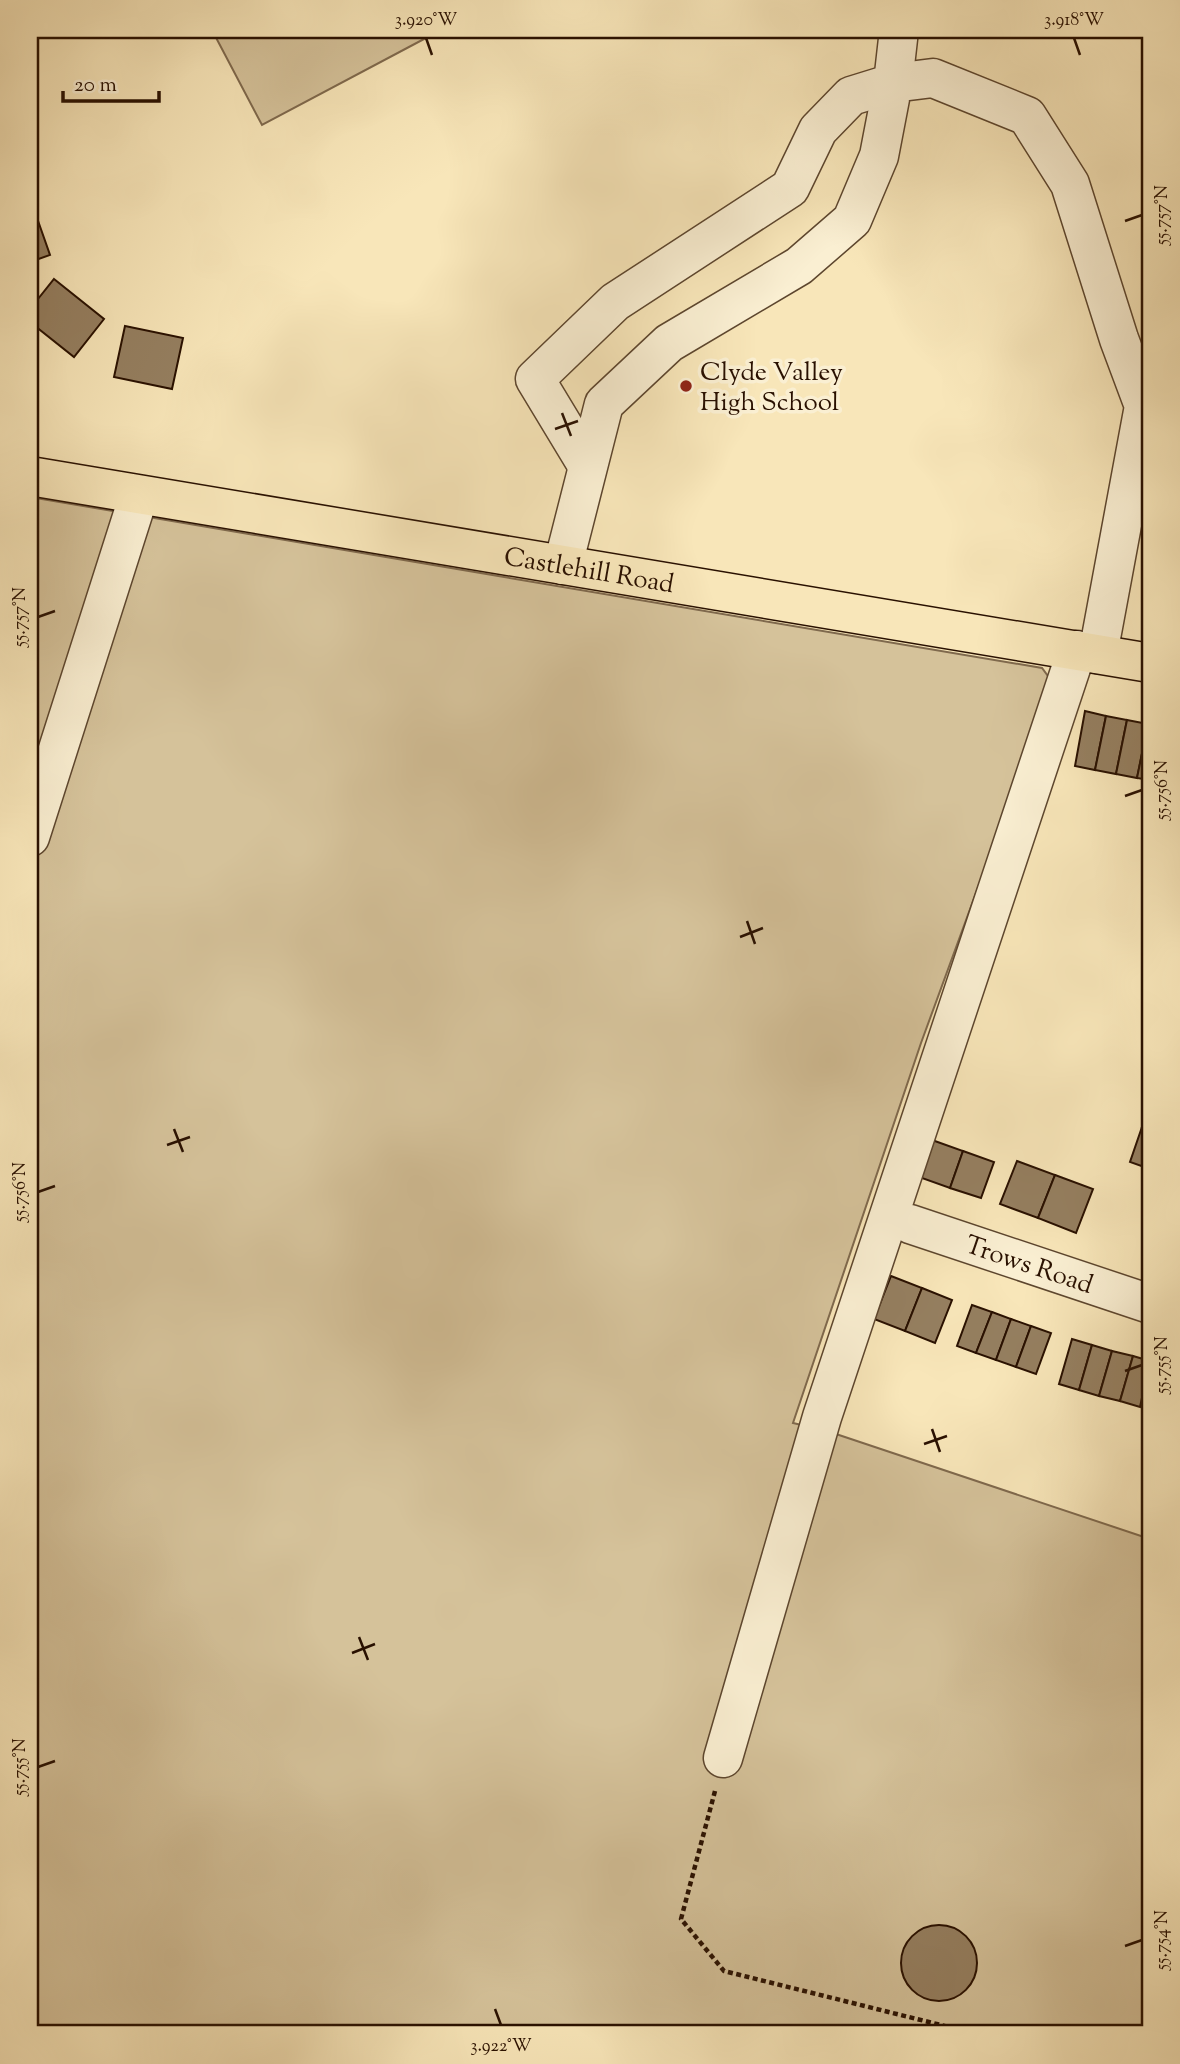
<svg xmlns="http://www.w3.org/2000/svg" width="1180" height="2064" font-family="'Sorts Mill Goudy',serif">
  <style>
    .green { fill: #d5c29a; stroke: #7f694d; stroke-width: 2 }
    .building { fill: #957f60; stroke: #291000; stroke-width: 2 }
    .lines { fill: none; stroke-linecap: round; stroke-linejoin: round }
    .minor-casing { stroke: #5d462e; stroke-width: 41 }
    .major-casing { stroke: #291000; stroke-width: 41 }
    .path { stroke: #291000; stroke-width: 4.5; stroke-dasharray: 5 3.5; stroke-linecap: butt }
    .minor { stroke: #faefd2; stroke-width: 38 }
    .major { stroke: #f8e6b9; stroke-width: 38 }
    .ticks { fill: none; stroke: #291000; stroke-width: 2.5 }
    .poi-dot { fill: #8f2418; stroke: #faefd2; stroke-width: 2.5 }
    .labels { text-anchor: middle; stroke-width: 7; stroke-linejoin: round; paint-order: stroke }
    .poi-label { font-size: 26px; fill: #291000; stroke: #faefd2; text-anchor: start }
    .street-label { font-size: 26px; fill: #291000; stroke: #faefd2 }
    .neatline { fill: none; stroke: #291000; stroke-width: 2.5 }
    .ticks-label { font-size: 18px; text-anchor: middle; fill: #291000 }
  </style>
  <rect width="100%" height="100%" fill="#f8e6b9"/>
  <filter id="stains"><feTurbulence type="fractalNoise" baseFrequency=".00286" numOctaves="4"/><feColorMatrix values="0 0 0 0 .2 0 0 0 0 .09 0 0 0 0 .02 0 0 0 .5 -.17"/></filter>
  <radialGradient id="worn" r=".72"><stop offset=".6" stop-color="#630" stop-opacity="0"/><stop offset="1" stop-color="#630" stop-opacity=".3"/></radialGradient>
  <g class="green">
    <polygon points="212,30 441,30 262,125"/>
    <polygon points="30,497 1042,668 1053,683 921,1043 793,1423 827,1431 1150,1539 1150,2034 30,2034"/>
  </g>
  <g class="building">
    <polygon points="30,198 50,255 30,262"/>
    <polygon points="54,279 104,319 74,357 30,322 30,309"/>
    <polygon points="125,326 183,338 172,389 114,377"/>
    <polygon points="1085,711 1106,716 1095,770 1075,766"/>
    <polygon points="1106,716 1127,720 1116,774 1095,770"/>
    <polygon points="1127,720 1148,724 1137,778 1116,774"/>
    <polygon points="1148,724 1150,724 1150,780 1137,778"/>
    <polygon points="1150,1105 1150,1130 1142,1127"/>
    <polygon points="1142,1127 1150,1130 1150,1169 1130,1162"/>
    <polygon points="932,1140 963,1151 950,1188 919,1177"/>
    <polygon points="963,1151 994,1162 981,1198 950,1188"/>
    <polygon points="1017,1161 1055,1175 1038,1218 1000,1204"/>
    <polygon points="1055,1175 1093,1189 1076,1233 1038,1218"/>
    <polygon points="891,1276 922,1288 905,1331 874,1319"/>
    <polygon points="922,1288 952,1300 935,1343 905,1331"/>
    <polygon points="972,1305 992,1312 976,1353 957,1346"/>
    <polygon points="992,1312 1011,1319 996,1360 976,1353"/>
    <polygon points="1011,1319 1031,1326 1016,1367 996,1360"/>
    <polygon points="1031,1326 1051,1333 1036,1374 1016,1367"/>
    <polygon points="1072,1339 1092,1345 1079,1390 1059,1384"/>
    <polygon points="1092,1345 1112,1351 1099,1396 1079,1390"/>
    <polygon points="1112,1351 1133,1356 1120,1401 1099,1396"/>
    <polygon points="1133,1356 1150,1361 1140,1407 1120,1401"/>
    <circle cx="939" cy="1963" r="38"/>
  </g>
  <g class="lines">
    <defs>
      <g id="minor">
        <polyline points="587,465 535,379 615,302 790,188 818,130 851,96 893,83 899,30"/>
        <polyline points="563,565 604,404 669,343 799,266 852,220 879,156 893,83 933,78 1027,116 1070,184 1119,339 1144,406 1098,654"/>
        <polyline points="30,837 139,495"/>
        <path id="s1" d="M910,1224l240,80"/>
        <polyline points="723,1758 822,1417 1077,650"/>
      </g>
      <g id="major">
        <path id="s2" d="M30,476l1120,187"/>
      </g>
    </defs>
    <use href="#minor" class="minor-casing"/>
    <use href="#major" class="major-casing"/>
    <polyline class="path" points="715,1791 681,1919 724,1971 977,2034"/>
    <use href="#minor" class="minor"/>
    <use href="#major" class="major"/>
  </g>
  <path class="ticks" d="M426,38l6,17M1074,38l6,17M1125,221l17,-6M562,413l9,23M555,429l23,-8M38,617l17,-6M1125,796l17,-6M747,921l8,23M740,937l23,-9M174,1129l9,23M167,1145l23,-8M38,1192l17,-6M1125,1371l17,-6M932,1429l8,23M924,1444l23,-8M359,1637l9,23M352,1653l23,-9M38,1767l17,-6M1125,1946l17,-6M495,2009l6,16"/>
  <circle class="poi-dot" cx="686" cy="386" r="7"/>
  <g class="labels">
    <g class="poi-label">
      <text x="700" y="380">Clyde Valley<tspan x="700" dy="30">High School</tspan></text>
    </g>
    <g class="street-label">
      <text dy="9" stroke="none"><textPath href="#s2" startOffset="567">Castlehill Road</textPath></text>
      <text dy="9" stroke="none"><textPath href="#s1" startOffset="126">Trows Road</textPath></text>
    </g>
  </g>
  <rect width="1180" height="2064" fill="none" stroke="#f8e6b9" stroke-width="77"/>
  <path d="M63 91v10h96v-10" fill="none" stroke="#291000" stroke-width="3.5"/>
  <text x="74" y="91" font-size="21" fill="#291000" stroke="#faefd2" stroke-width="5" paint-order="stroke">20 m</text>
  <rect x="38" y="38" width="1104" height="1987" class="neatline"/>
  <g class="ticks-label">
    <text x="426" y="25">3.920°W</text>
    <text x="1074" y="25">3.918°W</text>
    <text transform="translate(1161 215) rotate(-90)" y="6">55.757°N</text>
    <text transform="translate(19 617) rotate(-90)" y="6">55.757°N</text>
    <text transform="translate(1161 790) rotate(-90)" y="6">55.756°N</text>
    <text transform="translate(19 1192) rotate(-90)" y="6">55.756°N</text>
    <text transform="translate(1161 1365) rotate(-90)" y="6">55.755°N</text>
    <text transform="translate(19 1767) rotate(-90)" y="6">55.755°N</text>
    <text transform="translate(1161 1940) rotate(-90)" y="6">55.754°N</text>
    <text x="501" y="2051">3.922°W</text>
  </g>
  <rect width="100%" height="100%" filter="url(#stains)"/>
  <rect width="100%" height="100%" fill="url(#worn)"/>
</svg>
